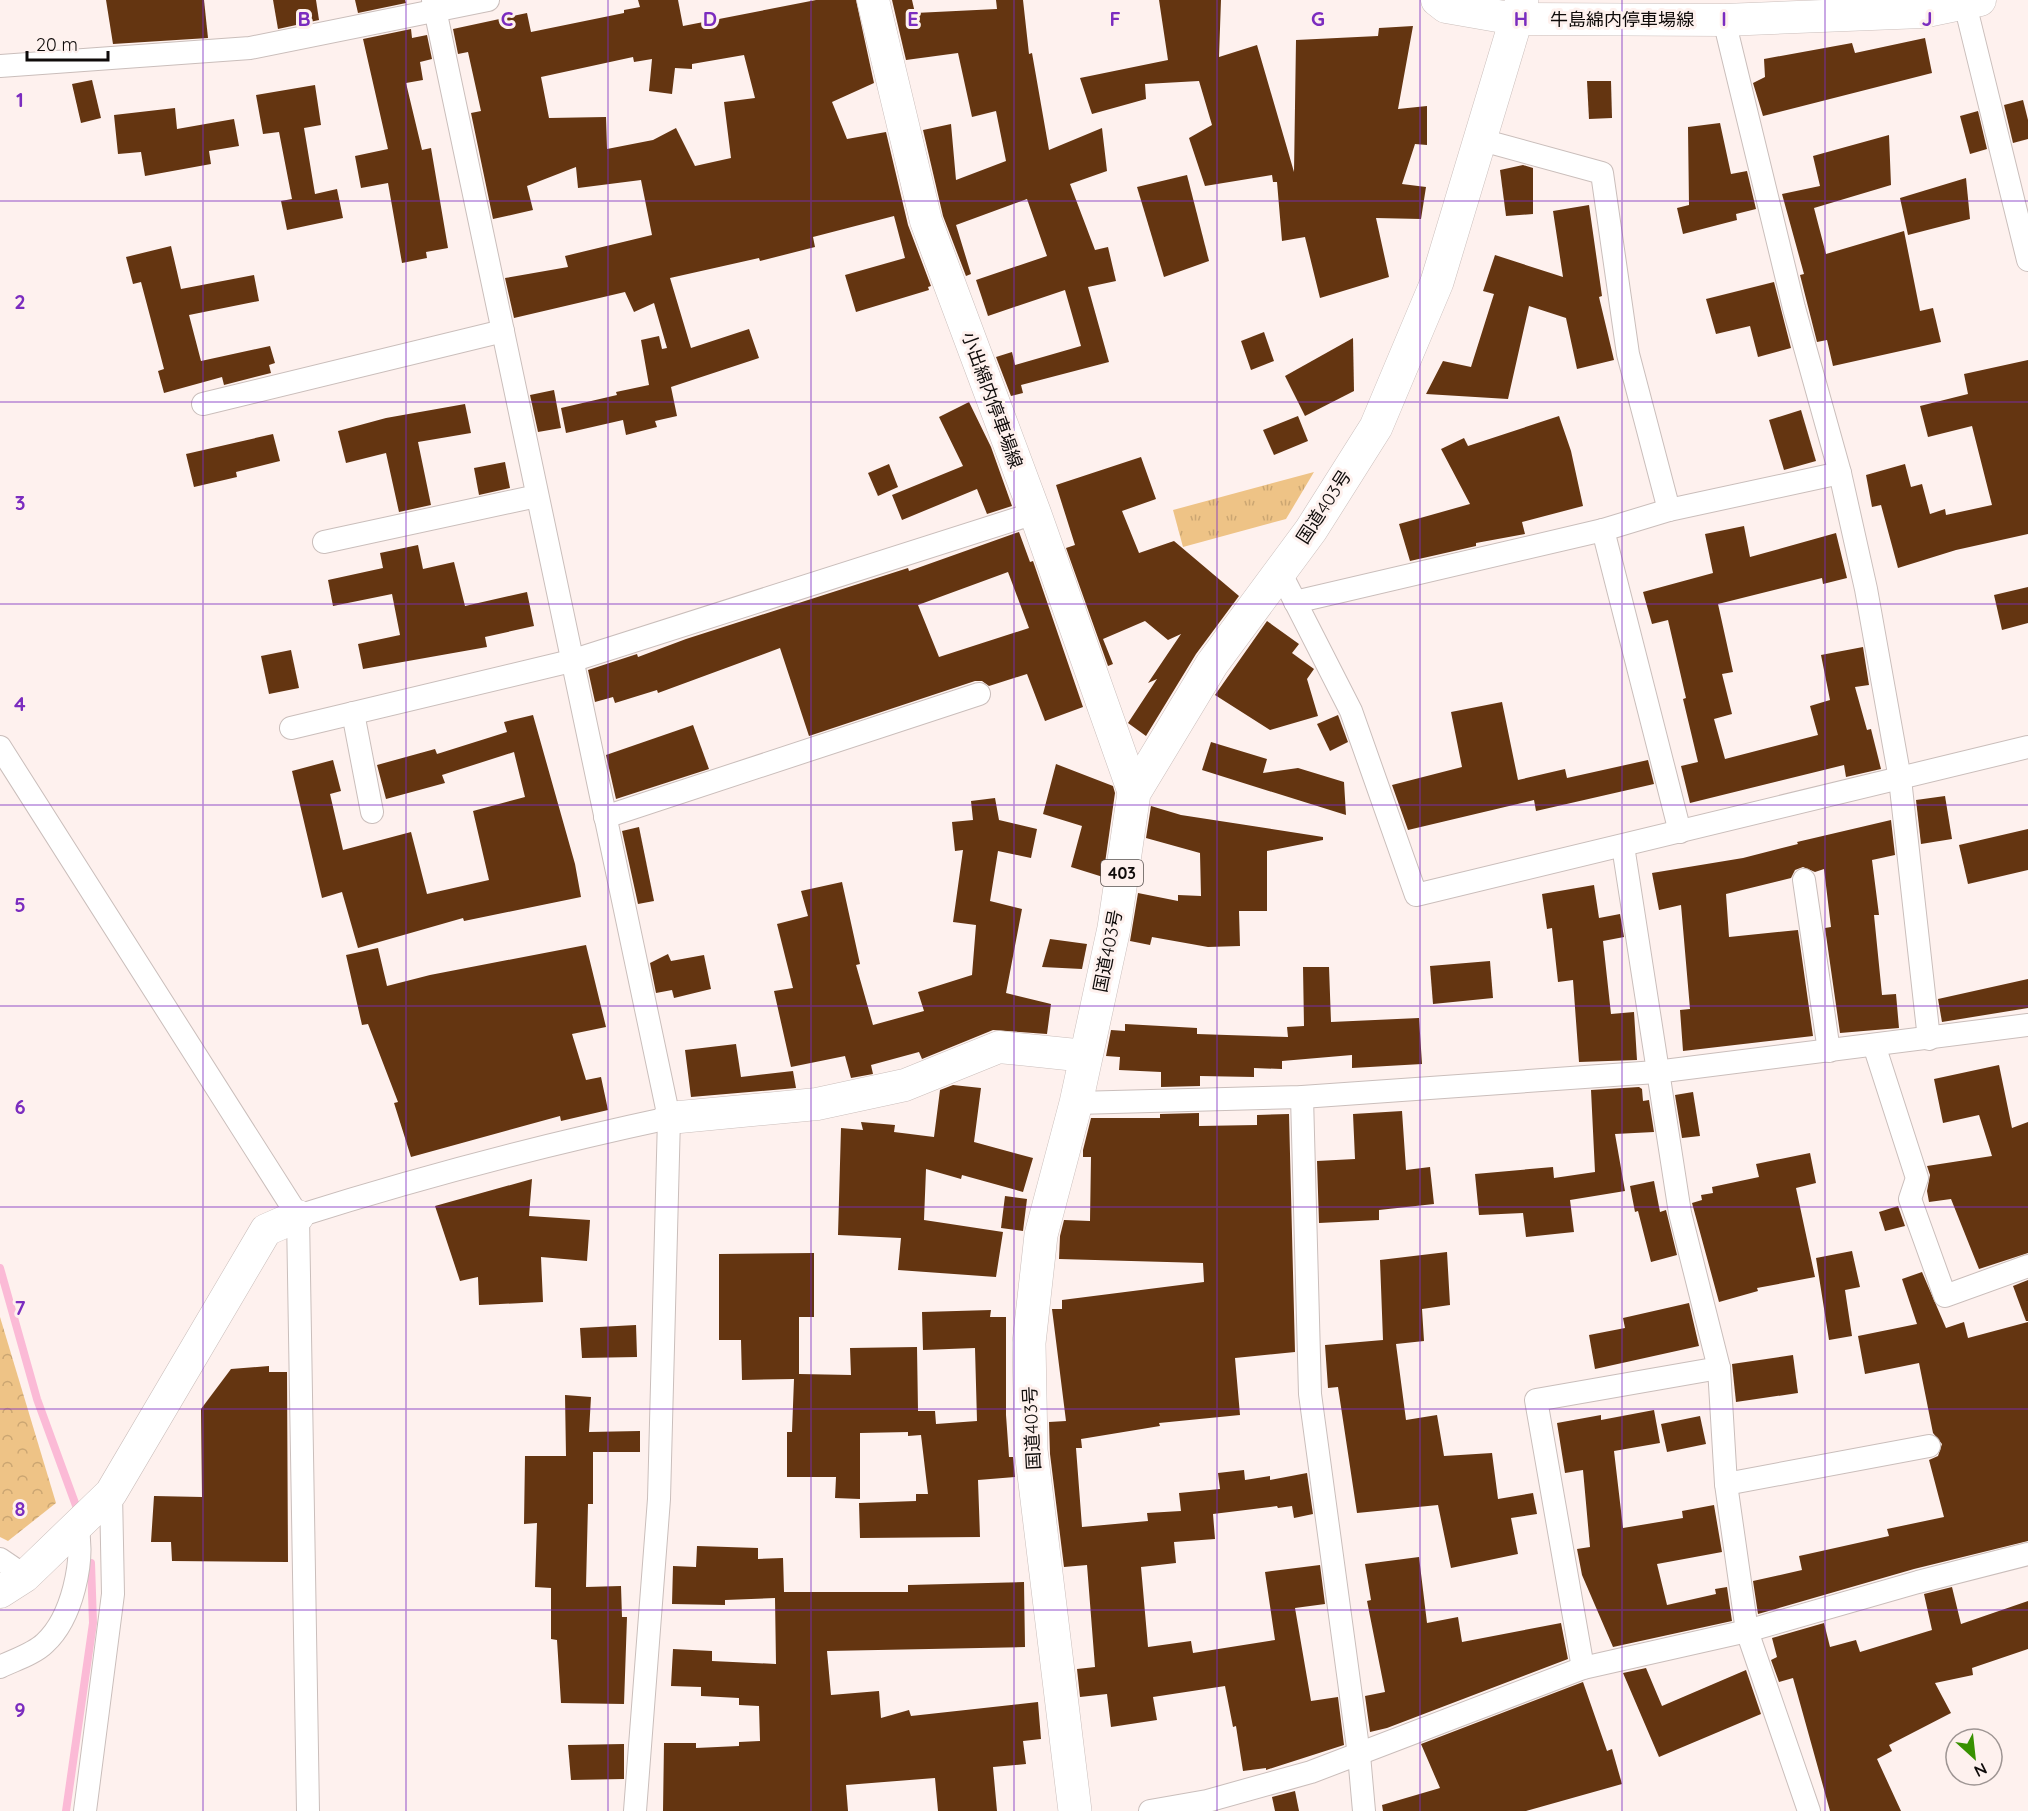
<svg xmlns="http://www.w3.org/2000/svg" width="2028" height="1811" font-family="Quicksand,'Noto Sans JP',sans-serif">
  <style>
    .grass { fill: url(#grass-tufts) }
    .forest { fill: url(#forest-crowns) }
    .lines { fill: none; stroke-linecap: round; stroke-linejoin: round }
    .stream { stroke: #fbbad6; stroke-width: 8 }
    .building { fill: #643511; fill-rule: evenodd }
    .street-casing { stroke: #cabebb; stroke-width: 24 }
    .secondary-casing { stroke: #cabebb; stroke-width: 33 }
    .highway-casing { stroke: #cabebb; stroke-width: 34 }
    .street { stroke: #fff; stroke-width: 22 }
    .secondary { stroke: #fff; stroke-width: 32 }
    .highway { stroke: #fff; stroke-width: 33 }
    .grid { fill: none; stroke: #7b2cbf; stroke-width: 1.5; stroke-opacity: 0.55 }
    .labels { text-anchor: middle; stroke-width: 6; stroke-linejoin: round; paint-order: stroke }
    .shield { fill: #fef1ee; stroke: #57504e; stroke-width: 1.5 }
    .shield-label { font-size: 16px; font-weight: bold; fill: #0f0b0a }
    .street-label { font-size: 18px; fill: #0f0b0a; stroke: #fef1ee }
    .grid-label { font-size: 20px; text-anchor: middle; font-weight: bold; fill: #7b2cbf; stroke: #fef1ee; stroke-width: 6; stroke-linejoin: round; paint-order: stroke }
  </style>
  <defs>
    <pattern id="grass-tufts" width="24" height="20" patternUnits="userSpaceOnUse" patternTransform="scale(1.5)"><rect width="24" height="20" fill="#eec386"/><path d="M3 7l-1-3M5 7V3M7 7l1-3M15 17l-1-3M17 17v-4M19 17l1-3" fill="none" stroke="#cba672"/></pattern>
    <pattern id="forest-crowns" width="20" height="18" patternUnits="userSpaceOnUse" patternTransform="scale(1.5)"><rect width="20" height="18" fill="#eec386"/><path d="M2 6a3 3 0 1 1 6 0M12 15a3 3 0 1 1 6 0" fill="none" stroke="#cba672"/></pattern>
  </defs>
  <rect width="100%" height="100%" fill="#fef1ee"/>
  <polygon class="grass" points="1314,472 1286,519 1183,547 1173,510"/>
  <polygon class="forest" points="0,1317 56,1503 8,1541 0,1537"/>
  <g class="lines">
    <g class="stream">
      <polyline points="0,1268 37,1399 78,1511"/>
      <polyline points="66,1811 93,1623 91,1563"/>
    </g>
  </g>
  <g class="building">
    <polygon points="106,0 204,0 208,38 113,44"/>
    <polygon points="273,0 316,0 319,20 278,29"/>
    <polygon points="355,0 405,0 406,3 358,13"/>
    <path d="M638,0h40l5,26 133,-26h40l18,83 -42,19 15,37 39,-7 22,93 23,61 -3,1 1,3 -73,22 -11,-37 60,-17 -11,-42 -81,21 2,10 -55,14 -1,-3 -89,20 21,70 58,-19 10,29 -88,29 6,29 -22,5 2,6 -31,8 -3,-15 -57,13 -5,-25 56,-13 -1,-3 33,-7 -8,-45 18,-4 3,13 5,-1 -13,-45 -20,9 -9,-20 -111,26 -9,-40 63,-11 -3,-11 87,-21 -11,-55 -63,8 -2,-21 -49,19 6,24 -40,9 -22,-106 10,-2 -13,-59 -10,2 -5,-25 74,-16 4,19 93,-19v-3l16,-3zM744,55l11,43 -31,4 7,56 -36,8 -19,-38 -23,12 -46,9 -1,-32 -57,1 -8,-41 92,-20 1,5 18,-3 -3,32 23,3 3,-26 17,1v-5z"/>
    <polygon points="892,0 912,0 915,13 997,9 996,0 1023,0 1029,54 1032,53 1049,150 1102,128 1107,171 1070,184 1095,250 1108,247 1116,281 1088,287 1109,362 1021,385 1023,393 1011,396 996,357 1012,352 1015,365 1081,346 1065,290 988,316 976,280 1047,256 1027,199 956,225 971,274 966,276 943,216 923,130 951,124 956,180 1006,161 996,111 972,117 958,53 906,60"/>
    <polygon points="1159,0 1221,0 1219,57 1257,45 1294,172 1296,40 1378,36 1379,28 1413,26 1398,109 1427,106 1427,145 1415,144 1402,184 1426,187 1421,219 1376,218 1389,277 1320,298 1305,237 1282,241 1277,182 1273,182 1272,175 1205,186 1189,138 1212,125 1199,81 1145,84 1146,99 1092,114 1080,78 1168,60"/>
    <polygon points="411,29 412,38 427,35 432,59 420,62 423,80 406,83 422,150 431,148 448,248 426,252 427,258 402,263 388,183 361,188 355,156 388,149 363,39"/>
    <polygon points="1925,38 1932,73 1763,116 1753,83 1765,77 1764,59 1852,43 1855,53"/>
    <polygon points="92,80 101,118 81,123 72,84"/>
    <polygon points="1587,81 1611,81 1612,118 1589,119"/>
    <polygon points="315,85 321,125 304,128 315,194 337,189 343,218 287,230 281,201 292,199 279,132 263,134 256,95"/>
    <polygon points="2023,100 2028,120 2028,139 2013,143 2004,105"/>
    <polygon points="175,108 177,129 234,119 239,146 209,151 211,164 145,176 141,152 118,154 114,115"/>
    <polygon points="1978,111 1987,149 1970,154 1960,116"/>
    <polygon points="1720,123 1731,174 1747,171 1756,209 1736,214 1737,220 1683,234 1677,208 1689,205 1688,127"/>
    <polygon points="1889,135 1891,185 1814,208 1826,254 1904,231 1920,311 1933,308 1941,342 1833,366 1827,340 1817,342 1800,275 1804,274 1782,194 1820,186 1813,156"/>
    <polygon points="1523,165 1533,168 1533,214 1506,216 1500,170"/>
    <polygon points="1187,175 1209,261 1164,277 1137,187"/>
    <polygon points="1966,178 1970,219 1908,235 1900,198"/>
    <polygon points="1589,205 1602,296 1599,297 1614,360 1577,369 1566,318 1529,306 1508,399 1426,394 1443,361 1471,367 1494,294 1483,291 1495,255 1563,277 1553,211"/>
    <polygon points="171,246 181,289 254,275 259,301 189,315 201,361 270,346 275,363 269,365 271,373 224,385 222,377 164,393 158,371 164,369 141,282 133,284 126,257"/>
    <polygon points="1774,282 1791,348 1758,357 1750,326 1716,334 1706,299"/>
    <polygon points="1264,332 1274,361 1251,370 1241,341"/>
    <polygon points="1353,338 1354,391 1305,416 1285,376"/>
    <polygon points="2028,360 2028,534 1956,550 1898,568 1881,505 1872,507 1866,475 1905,464 1911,487 1922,484 1930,514 1945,509 1946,515 1992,505 1972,426 1928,437 1920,406 1968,394 1964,374"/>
    <polygon points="554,390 561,428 538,432 530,395"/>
    <polygon points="969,402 991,447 1012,506 987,514 977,489 902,520 892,495 963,466 939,417"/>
    <polygon points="465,404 471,433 418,442 431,505 399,512 386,453 346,463 338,431 386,418"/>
    <polygon points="1801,410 1816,461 1784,470 1769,420"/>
    <polygon points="1298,416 1308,441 1274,455 1263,430"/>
    <polygon points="1559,416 1571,451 1583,506 1522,522 1525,534 1476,543 1476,546 1410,561 1399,524 1470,504 1441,449 1464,438 1468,446"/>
    <polygon points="273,434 280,461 236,472 237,477 194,487 186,454"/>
    <polygon points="1141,457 1156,499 1122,511 1139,553 1174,541 1239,596 1196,654 1146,736 1128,723 1157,679 1148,683 1181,634 1168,640 1145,621 1103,639 1113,664 1108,666 1066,548 1075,545 1056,485"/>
    <polygon points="505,462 510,488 479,495 474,468"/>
    <polygon points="889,464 898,487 878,496 868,473"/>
    <polygon points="1744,526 1750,557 1836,533 1847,578 1823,584 1822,578 1718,604 1733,672 1722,674 1732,714 1714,719 1725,759 1818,735 1810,706 1830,700 1821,655 1863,647 1869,685 1855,687 1867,730 1871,729 1881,769 1846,777 1844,765 1690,803 1681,766 1698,762 1683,699 1686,698 1668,620 1652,624 1643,592 1713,573 1705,534"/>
    <path d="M1019,532l11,30 3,-1 50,146 -38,14 -18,-47 -38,12 -7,-5h-7l-166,55 -29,-88 -122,45 -1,-3 -42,13 -2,-6 -18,5 -7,-32 49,-16 1,3 48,-18 222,-71 1,3zM1008,572l21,56 -90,29 -21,-52z"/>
    <polygon points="418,545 423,569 454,562 465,606 527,592 534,626 485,637 487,647 363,669 358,644 400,635 392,594 333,606 328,580 383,568 380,553"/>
    <polygon points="2028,587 2028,623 2002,630 1994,595"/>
    <polygon points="1267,621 1299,644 1292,653 1314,669 1307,679 1318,716 1270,730 1215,695"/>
    <polygon points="291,650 299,688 269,694 261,656"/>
    <polygon points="1502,702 1518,780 1565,769 1567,778 1648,760 1654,784 1536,811 1534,800 1408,830 1392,785 1462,767 1451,712"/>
    <polygon points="533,715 575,864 581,897 464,921 463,918 358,948 342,892 322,898 292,771 333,760 341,791 330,794 343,850 411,832 427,894 489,880 473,811 525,797 514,752 442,775 445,783 386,799 377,765 435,749 437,754 507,732 504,722"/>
    <polygon points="1338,715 1348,742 1330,751 1317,724"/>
    <polygon points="693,725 709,769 616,799 606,755"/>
    <polygon points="1211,742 1267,759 1263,773 1298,768 1344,782 1346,815 1202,770"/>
    <polygon points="1056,764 1113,786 1115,793 1103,877 1071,867 1082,826 1043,814"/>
    <polygon points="1945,796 1952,839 1921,844 1916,800"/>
    <polygon points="995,798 999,820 1037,829 1031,858 998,851 990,901 1022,909 1006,993 1051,1004 1047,1034 993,1030 922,1059 919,1052 871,1065 873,1074 851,1078 845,1056 791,1067 774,991 793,988 777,924 808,916 801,891 842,882 860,964 856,965 873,1025 924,1011 918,992 972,975 976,925 953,922 963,850 955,851 952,822 973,820 971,801"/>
    <polygon points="1151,806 1181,815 1323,837 1323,840 1267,851 1267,911 1239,911 1240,946 1208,947 1152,937 1150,945 1130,941 1138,893 1178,901 1178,895 1201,896 1200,853 1146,838"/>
    <polygon points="1891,820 1895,855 1872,860 1879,915 1874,915 1882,995 1896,994 1899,1028 1840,1033 1825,928 1831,927 1824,869 1815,872 1803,867 1795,870 1791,878 1726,894 1729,937 1798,930 1813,1036 1683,1051 1680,1010 1690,1009 1681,905 1659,910 1652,873 1743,858 1798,844 1797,842"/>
    <polygon points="639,827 654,901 638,904 622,831"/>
    <polygon points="2028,829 2028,870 1968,884 1959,845"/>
    <polygon points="1594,885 1599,918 1620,914 1624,937 1603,941 1611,1014 1634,1012 1637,1060 1579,1062 1573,980 1558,982 1552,928 1547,929 1542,894"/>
    <polygon points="1050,939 1087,944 1082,969 1042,967"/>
    <polygon points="586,945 606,1027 572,1034 586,1080 601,1077 608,1110 561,1121 560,1116 411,1157 394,1103 398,1102 368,1024 362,1025 346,955 378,948 387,986 430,975"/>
    <polygon points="668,954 671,961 704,955 711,989 674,998 672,990 656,993 650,963"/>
    <polygon points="1490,961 1493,998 1433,1004 1430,966"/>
    <polygon points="1303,967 1329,967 1331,1022 1419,1018 1422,1064 1352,1068 1352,1055 1282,1061 1282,1069 1254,1068 1254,1077 1200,1076 1200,1086 1161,1087 1161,1072 1119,1070 1120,1057 1106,1056 1111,1030 1125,1031 1125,1024 1197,1028 1197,1034 1288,1037 1287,1027 1304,1026"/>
    <polygon points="2028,979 2028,1008 1942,1022 1938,999"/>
    <polygon points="736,1044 741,1077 793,1071 796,1088 691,1097 685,1050"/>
    <polygon points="1999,1065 2012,1128 2028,1122 2028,1253 1979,1269 1951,1199 1929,1202 1927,1191 1930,1175 1927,1166 1992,1156 1979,1115 1943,1123 1934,1079"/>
    <polygon points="953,1085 981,1088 974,1142 1033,1158 1023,1192 962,1175 961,1179 926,1169 924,1220 1003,1232 996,1277 898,1270 901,1238 838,1235 841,1128 863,1130 861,1122 895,1125 894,1132 934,1137 940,1090"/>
    <polygon points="1639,1087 1642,1089 1643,1101 1649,1100 1654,1132 1615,1134 1625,1191 1570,1200 1574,1232 1526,1237 1523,1213 1479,1215 1475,1174 1553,1167 1554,1178 1595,1172 1591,1090"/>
    <polygon points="1693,1092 1700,1136 1682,1138 1675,1095"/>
    <polygon points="1402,1111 1406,1170 1430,1167 1434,1204 1379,1210 1379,1220 1319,1223 1317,1161 1355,1159 1353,1114"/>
    <polygon points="1199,1113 1199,1126 1257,1125 1257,1115 1289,1114 1295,1352 1235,1358 1240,1415 1159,1423 1160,1426 1081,1439 1082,1448 1076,1448 1082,1527 1148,1521 1147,1513 1181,1511 1179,1493 1220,1489 1218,1473 1244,1470 1245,1480 1270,1476 1270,1480 1307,1473 1313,1514 1294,1518 1292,1506 1278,1508 1277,1506 1213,1514 1215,1539 1174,1542 1176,1563 1141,1567 1148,1647 1191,1641 1193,1653 1275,1640 1265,1572 1320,1565 1325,1604 1295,1608 1311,1701 1338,1697 1344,1745 1266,1770 1266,1768 1243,1771 1236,1726 1233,1727 1225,1686 1153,1697 1157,1720 1111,1727 1107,1694 1080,1697 1077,1669 1095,1667 1087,1565 1064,1567 1050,1454 1049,1422 1066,1421 1052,1309 1062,1309 1062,1300 1204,1282 1203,1263 1059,1259 1060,1236 1064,1220 1090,1221 1091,1157 1083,1157 1083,1150 1091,1118 1160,1118 1160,1114"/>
    <polygon points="1810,1153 1816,1183 1796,1188 1815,1277 1757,1288 1758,1291 1719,1302 1692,1203 1702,1200 1701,1195 1713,1193 1712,1187 1759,1177 1756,1164"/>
    <polygon points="532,1179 529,1216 590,1220 587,1261 541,1257 543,1302 479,1305 478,1277 460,1281 435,1206"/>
    <polygon points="1654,1181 1660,1212 1666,1210 1677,1255 1651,1262 1638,1211 1635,1212 1630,1186"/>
    <polygon points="1005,1196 1027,1199 1023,1231 1001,1228"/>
    <polygon points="1898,1206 1905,1226 1885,1231 1879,1212"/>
    <polygon points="1852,1251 1860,1287 1845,1290 1852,1336 1829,1340 1816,1258"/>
    <polygon points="1447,1252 1450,1305 1422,1309 1424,1341 1396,1344 1406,1420 1437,1415 1444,1456 1492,1453 1498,1499 1533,1493 1537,1514 1511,1518 1518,1554 1451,1568 1438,1505 1357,1513 1338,1387 1328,1388 1325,1345 1383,1340 1380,1260"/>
    <polygon points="814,1253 814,1317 799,1317 799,1374 851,1375 850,1348 917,1347 918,1411 935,1411 936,1424 977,1421 975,1348 923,1350 922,1312 991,1310 990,1317 1006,1317 1006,1415 1009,1457 1013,1457 1015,1477 978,1480 980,1537 860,1538 859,1503 916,1501 916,1494 928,1494 921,1435 908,1436 908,1432 860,1433 860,1499 835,1498 836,1477 787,1477 787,1432 792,1432 794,1379 742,1380 741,1340 719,1340 719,1254"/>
    <polygon points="1922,1272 1946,1328 1964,1322 1968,1338 2028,1322 2028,1541 1914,1569 1758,1614 1753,1581 1802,1570 1799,1556 1889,1536 1887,1529 1944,1517 1929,1460 1938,1456 1942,1444 1933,1433 1919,1363 1865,1374 1858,1336 1917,1324 1902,1279"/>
    <polygon points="2028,1280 2028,1321 2026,1321 2013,1286"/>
    <polygon points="1689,1303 1699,1346 1595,1369 1589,1335 1625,1328 1623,1318"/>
    <polygon points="636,1325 637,1357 582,1358 580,1328"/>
    <polygon points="1793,1355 1798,1393 1736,1402 1732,1364"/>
    <polygon points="269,1366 269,1372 287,1372 288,1562 172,1561 171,1542 151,1542 154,1496 202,1497 201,1409 231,1369"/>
    <polygon points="565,1395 591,1397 589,1432 640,1431 640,1452 593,1452 593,1504 588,1504 586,1587 621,1586 622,1617 627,1617 624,1704 561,1703 557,1640 551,1639 551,1588 535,1587 537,1523 524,1524 525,1456 566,1456"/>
    <polygon points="1654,1410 1660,1443 1614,1451 1623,1528 1683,1518 1682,1511 1714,1505 1722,1552 1657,1564 1667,1605 1716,1594 1715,1589 1727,1587 1732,1621 1613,1647 1582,1575 1577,1549 1590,1547 1583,1470 1565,1473 1557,1423 1601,1415 1601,1420"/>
    <polygon points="1700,1416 1706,1444 1667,1452 1661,1424"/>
    <polygon points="697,1546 758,1548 758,1559 783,1558 784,1592 908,1592 908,1585 1024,1582 1025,1647 827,1651 831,1695 879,1691 881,1718 909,1710 911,1716 1038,1702 1041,1739 1023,1741 1026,1764 993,1767 997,1811 938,1811 935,1778 846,1785 848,1811 663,1811 664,1743 696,1743 696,1748 739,1746 739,1742 760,1741 759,1706 739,1705 739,1698 701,1696 701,1687 671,1686 673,1649 712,1651 712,1661 776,1664 775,1598 725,1600 725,1605 672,1604 673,1566 696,1567"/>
    <polygon points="1419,1557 1427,1623 1458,1617 1462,1642 1561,1623 1568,1659 1387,1728 1370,1732 1365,1696 1385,1692 1367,1601 1371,1600 1365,1564"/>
    <polygon points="1952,1587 1961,1624 2028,1601 2028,1649 1972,1668 1973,1675 1935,1683 1951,1713 1889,1745 1892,1751 1877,1759 1901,1811 1830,1811 1793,1678 1779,1682 1771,1660 1777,1657 1772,1638 1824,1623 1830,1647 1856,1640 1860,1652 1932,1630 1924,1594"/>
    <polygon points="1646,1668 1662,1706 1746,1670 1761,1714 1659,1757 1623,1673"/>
    <polygon points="1583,1682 1607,1751 1612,1749 1622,1784 1526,1811 1383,1811 1382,1805 1440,1788 1421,1744"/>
    <polygon points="624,1744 624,1779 571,1780 568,1745"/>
    <polygon points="1295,1791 1299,1811 1275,1811 1272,1797"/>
  </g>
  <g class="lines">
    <defs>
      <g id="street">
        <polyline points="433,0 669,1118 659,1499 635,1811"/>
        <polyline points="1965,4 2028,260"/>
        <polyline points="1724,20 1794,308 1840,473 1866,589 1900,779 1929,1039"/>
        <polyline points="0,66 250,48 488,0"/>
        <polyline points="1478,139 1602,173 1628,354 1669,510"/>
        <polyline points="203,404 503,331"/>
        <polyline points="1603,530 1680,832"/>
        <polyline points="324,542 537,496"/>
        <polyline points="1280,572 1351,711 1416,895 2028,747"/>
        <polyline points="1295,602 1603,530 1669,510 1840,473"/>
        <polyline points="353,713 372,812"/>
        <polyline points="291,728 571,661 1035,513"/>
        <polyline points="0,747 298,1216 308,1811"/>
        <polyline points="605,817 979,694"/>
        <polyline points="1623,846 1680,1213 1719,1368 1726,1484 1747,1631 1809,1811"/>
        <polyline points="1804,880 1829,1051"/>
        <polyline points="1874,1045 1917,1178 1910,1199 1945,1296 2028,1266"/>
        <polyline points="1302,1097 1310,1394 1359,1755 1364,1811"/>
        <polyline points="1076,1103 1302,1097 1656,1072 2028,1025"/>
        <path d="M298,1216c123,-39 245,-71 371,-98"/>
        <polyline points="1726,1484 1929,1446"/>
        <polyline points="0,1559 25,1576"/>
        <path d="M0,1667c14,-7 34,-13 45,-24 27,-25 40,-82 32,-117"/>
        <polyline points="1583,1668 1536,1400 1719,1368"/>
        <polyline points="85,1811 113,1594 111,1493"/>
        <polyline points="1150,1811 1207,1801 1311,1772 1583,1668 1747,1631 1918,1582 2028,1554"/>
      </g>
      <g id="secondary">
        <polyline points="873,0 926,221 1035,513 1134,793"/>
        <polyline points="1437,0 1446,7 1515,19 1724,20 1922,12 1980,0"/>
        <polyline points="669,1118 817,1104 905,1085 999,1047 1086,1056"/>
        <polyline points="0,1592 25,1576 111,1493 266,1230 298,1216"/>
      </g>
      <polyline id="highway" points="1075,1811 1031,1450 1029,1343 1041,1235 1076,1103 1114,928 1134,793 1212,664 1311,530 1376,427 1437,282 1522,0"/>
    </defs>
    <use href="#street" class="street-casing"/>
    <use href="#secondary" class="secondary-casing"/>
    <use href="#highway" class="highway-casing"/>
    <use href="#street" class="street"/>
    <use href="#secondary" class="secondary"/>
    <use href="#highway" class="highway"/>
  </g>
  <path class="grid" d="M203,0v1811M406,0v1811M608,0v1811M811,0v1811M1014,0v1811M1217,0v1811M1420,0v1811M1622,0v1811M1825,0v1811M0,201h2028M0,402h2028M0,604h2028M0,805h2028M0,1006h2028M0,1207h2028M0,1409h2028M0,1610h2028"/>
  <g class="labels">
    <rect class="shield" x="1101" y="860" width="42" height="26" rx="4.5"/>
    <g class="shield-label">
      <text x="1122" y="879">403</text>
    </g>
    <g class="street-label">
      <text x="1622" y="26">牛島綿内停車場線</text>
      <text transform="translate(992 400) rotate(70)" y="6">小出綿内停車場線</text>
      <text transform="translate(1324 507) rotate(-57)" y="6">国道403号</text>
      <text transform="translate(1108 951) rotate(-79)" y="6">国道403号</text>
      <text transform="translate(1032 1428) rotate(-93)" y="6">国道403号</text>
    </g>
  </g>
  <g class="grid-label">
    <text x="304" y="26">B</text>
    <text x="507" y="26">C</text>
    <text x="710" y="26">D</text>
    <text x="913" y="26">E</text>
    <text x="1115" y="26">F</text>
    <text x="1318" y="26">G</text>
    <text x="1521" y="26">H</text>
    <text x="1724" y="26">I</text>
    <text x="1927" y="26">J</text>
    <text x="20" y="107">1</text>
    <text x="20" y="309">2</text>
    <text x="20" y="510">3</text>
    <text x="20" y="711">4</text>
    <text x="20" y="912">5</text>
    <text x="20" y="1114">6</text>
    <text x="20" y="1315">7</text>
    <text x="20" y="1516">8</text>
    <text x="20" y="1717">9</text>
  </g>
  <g transform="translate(1974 1757) rotate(153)"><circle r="28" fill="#fef1ee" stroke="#9e9593" stroke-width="1.5"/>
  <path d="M0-4.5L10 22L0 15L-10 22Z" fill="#389100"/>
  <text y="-9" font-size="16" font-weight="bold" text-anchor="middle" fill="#0f0b0a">N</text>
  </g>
  <path d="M27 51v9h81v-9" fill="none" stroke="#0f0b0a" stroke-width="3"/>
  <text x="36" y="51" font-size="18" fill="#0f0b0a" stroke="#fef1ee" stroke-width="4.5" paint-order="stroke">20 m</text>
</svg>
